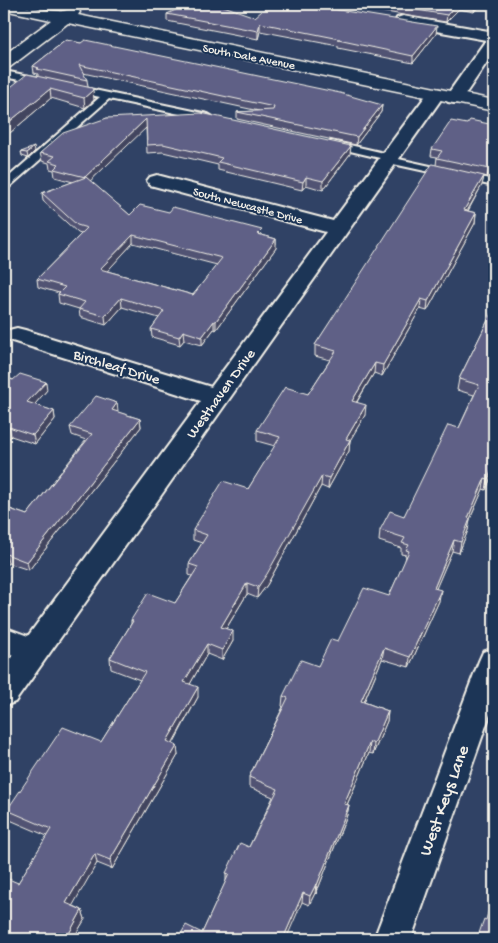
<svg xmlns="http://www.w3.org/2000/svg" width="498" height="943" font-family="'Gochi Hand',sans-serif">
  <style>
    .lines { fill: none; stroke-linecap: round; stroke-linejoin: round }
    .service-casing { stroke: #f4f1e8; stroke-width: 4 }
    .minor-casing { stroke: #f4f1e8; stroke-width: 4 }
    .tertiary-casing { stroke: #f4f1e8; stroke-width: 3 }
    .service { fill: #1d3557; fill-rule: evenodd }
    .minor { fill: #1d3557; fill-rule: evenodd }
    .tertiary { fill: #1d3557; fill-rule: evenodd }
    .wall { fill: #515373; stroke: #f4f1e8; fill-rule: evenodd }
    .shaded-wall { fill: #42445e; stroke: #f4f1e8 }
    .building { fill: #5e6186; stroke: #f4f1e8; fill-rule: evenodd }
    .labels { text-anchor: middle; stroke-width: 4; stroke-linejoin: round; paint-order: stroke }
    .far-street-label { font-size: 12px; fill: #f4f1e8; stroke: #1d3557 }
    .street-label { font-size: 15px; fill: #f4f1e8; stroke: #1d3557 }
    .near-street-label { font-size: 18px; fill: #f4f1e8; stroke: #1d3557 }
  </style>
  <rect width="100%" height="100%" fill="#304265"/>
  <filter id="ink" filterUnits="userSpaceOnUse"><feTurbulence type="fractalNoise" baseFrequency=".02" numOctaves="2"/><feDisplacementMap in="SourceGraphic" scale="10" xChannelSelector="R" yChannelSelector="G"/><feConvolveMatrix kernelMatrix="1 2 1 2 8 2 1 2 1" color-interpolation-filters="sRGB"/></filter>
  <g filter="url(#ink)">
    <g class="lines">
      <defs>
        <g id="service">
          <polygon points="4,71 40,78 44,81 40,84 4,77"/>
          <polygon points="75,86 208,114 213,117 208,120 109,99 8,188 4,189 4,181 100,97 72,91 72,87"/>
          <polygon points="332,141 393,155 394,158 494,180 494,186 384,162 384,159 329,146 327,144"/>
        </g>
        <g id="minor">
          <polygon points="403,16 494,32 494,52 460,102 454,103 448,102 445,98 486,40 397,24 395,21 397,18"/>
          <polygon points="436,89 442,90 445,94 442,98 15,702 4,706 4,669 13,656 4,652 4,627 28,636 201,401 9,340 5,335 9,330 17,328 25,330 211,387 326,232 150,185 147,181 150,177 157,175 333,221 430,90"/>
          <polygon points="494,648 494,703 411,939 374,939 479,661 483,652"/>
        </g>
        <path id="tertiary" d="M4,4c20,0 36,6 55,7 7,1 11,-4 19,-2l2,3 -2,3 416,85v11l-426,-88 -58,44 -6,1v-13l47,-35 -47,-10z"/>
      </defs>
      <use href="#service" class="service-casing"/>
      <use href="#minor" class="minor-casing"/>
      <use href="#tertiary" class="tertiary-casing"/>
      <use href="#service" class="service"/>
      <use href="#minor" class="minor"/>
      <use href="#tertiary" class="tertiary"/>
    </g>
    <g class="wall">
      <polygon points="337,4 480,4 474,12 459,9 446,22"/>
      <polygon points="167,14 255,17 436,34 413,63 338,48 338,46 260,31 258,39 167,21"/>
      <polygon points="66,40 382,105 381,112 356,145 237,119 237,112 259,111 83,73 87,80 88,87 94,100 85,108 51,98 4,138 4,97 8,94 7,90 38,76 38,74 34,73 33,66"/>
      <path d="M107,118l243,36 -27,36 -17,-5 -4,5 -84,-20v-5l-55,-13 -16,1 -1,-26 -56,54 40,34 132,20 14,4v9l-60,82 -2,-1 -12,16 -18,-5 -4,5 -28,-8 -1,-8 8,-11 -37,-11 -16,18 -26,-8 -1,-8 -20,-6 -1,-9 1,-1 -21,-6 -1,-8 44,-45 -3,-1 -35,-32 -1,-8 31,-11 -18,-5 -1,-7 -4,-1 -1,-6 -7,-2 -2,-8zM133,243l84,22 -24,30 -86,-24z"/>
      <polygon points="467,124 494,125 494,171 491,170 487,177 484,176 482,185 468,211 476,213 475,223 427,311 420,309 382,376 374,373 357,402 365,415 350,440 349,451 328,489 321,486 267,585 257,598 247,594 226,629 233,641 222,660 207,654 190,684 198,697 173,744 177,746 178,755 112,869 97,863 72,905 82,910 85,919 73,939 4,939 18,883 47,836 10,820 7,810 101,742 140,680 111,669 110,658 131,624 131,620 175,603 192,576 189,575 189,564 202,543 193,540 193,530 248,489 275,446 257,441 257,430 308,394 330,360 315,356 315,345 436,165 437,157 431,156 432,149"/>
      <polygon points="35,151 28,158 22,156 21,152"/>
      <polygon points="494,283 494,297 491,297 493,286"/>
      <polygon points="494,308 494,469 486,490 483,489 470,519 468,530 459,553 452,551 436,588 439,601 409,667 382,659 364,702 388,711 387,721 373,754 369,753 347,805 349,805 347,815 316,894 315,893 309,905 302,902 202,933 226,881 226,873 249,847 273,797 249,787 249,777 283,707 282,706 283,696 318,666 338,641 389,596 405,561 406,555 401,554 401,548 379,541 380,530 404,516 459,428 474,395 457,390 459,379"/>
      <polygon points="4,377 47,390 34,405 54,411 55,419 35,444 11,436 4,444"/>
      <polygon points="117,403 117,412 140,419 141,427 29,570 8,563 4,568 4,507 27,515 86,440 72,435 70,427"/>
    </g>
    <g class="shaded-wall">
      <polygon points="457,4 459,4 459,9 446,22 447,15"/>
      <polygon points="475,4 480,4 474,12"/>
      <polygon points="260,23 260,31 258,39 258,31"/>
      <polygon points="437,26 436,34 413,63 413,56"/>
      <polygon points="50,89 51,98 4,138 4,126"/>
      <polygon points="93,90 94,100 85,108 84,98"/>
      <polygon points="382,105 381,112 356,145 357,137"/>
      <polygon points="146,119 147,127 86,185 85,177"/>
      <polygon points="351,146 350,154 323,190 323,181"/>
      <polygon points="34,147 35,151 28,158 27,153"/>
      <polygon points="492,163 491,170 487,177 489,169"/>
      <polygon points="484,176 482,185 462,220 464,210"/>
      <polygon points="306,177 306,185 302,190 303,182"/>
      <polygon points="476,213 475,223 427,311 428,301"/>
      <polygon points="133,235 133,243 101,278 100,269"/>
      <polygon points="276,239 276,248 216,330 216,321"/>
      <polygon points="121,298 122,307 106,325 105,316"/>
      <polygon points="421,299 420,309 382,376 383,365"/>
      <polygon points="214,321 214,329 202,345 202,337"/>
      <polygon points="183,331 184,340 180,345 179,337"/>
      <polygon points="375,363 374,373 351,411 352,401"/>
      <polygon points="46,382 47,390 29,411 27,402"/>
      <polygon points="117,403 118,411 113,418 112,410"/>
      <polygon points="366,405 365,415 345,449 346,439"/>
      <polygon points="54,411 55,419 35,444 33,435"/>
      <polygon points="140,419 141,427 29,570 27,562"/>
      <polygon points="9,427 11,436 4,444 4,434"/>
      <polygon points="350,440 349,451 328,489 329,478"/>
      <polygon points="494,464 494,469 486,490 488,479"/>
      <polygon points="322,476 321,486 267,585 257,598 258,587"/>
      <polygon points="485,478 483,489 470,519 468,530 459,553 461,542 468,518"/>
      <polygon points="454,540 452,551 432,598 434,588"/>
      <polygon points="6,554 8,563 4,568 4,557"/>
      <polygon points="247,583 247,594 221,637 221,627"/>
      <polygon points="441,590 439,601 409,667 410,657"/>
      <polygon points="233,631 233,641 222,660 222,650"/>
      <polygon points="207,644 207,654 185,693 184,682"/>
      <polygon points="384,648 382,659 360,711 361,701"/>
      <polygon points="198,687 198,697 168,751 167,741"/>
      <polygon points="388,711 387,721 373,754 374,744"/>
      <polygon points="370,742 369,753 343,814 344,804"/>
      <polygon points="177,746 178,755 112,869 110,860"/>
      <polygon points="349,805 347,815 316,894 317,885"/>
      <polygon points="95,854 97,863 69,912 66,903"/>
      <polygon points="316,884 315,893 309,905 310,896"/>
      <polygon points="303,893 302,902 286,939 283,939"/>
      <polygon points="82,910 85,919 73,939 66,939"/>
    </g>
    <g class="building">
      <polygon points="188,4 218,4 255,17 270,4 302,4 437,26 413,56 338,40 340,39 260,23 258,31 167,14"/>
      <polygon points="381,4 457,4 447,15"/>
      <polygon points="66,40 81,43 85,40 340,93 382,105 357,137 237,112 273,110 274,107 79,65 87,80 37,69 39,68 33,66"/>
      <polygon points="27,74 92,88 93,90 84,98 50,89 4,126 4,97 11,91 7,90"/>
      <polygon points="201,113 351,146 323,181 306,177 303,182 218,162 222,158 163,144 147,145 146,119 85,177 54,169 59,164 49,161 55,156 40,153 63,133 107,118"/>
      <polygon points="470,120 494,125 494,163 492,163 489,169 437,158 442,151 432,149 451,121 467,124"/>
      <polygon points="34,147 27,153 21,152"/>
      <polygon points="432,164 484,176 464,210 476,213 428,301 421,299 383,365 375,363 352,401 366,405 346,439 350,440 329,478 322,476 267,574 258,587 247,583 221,627 233,631 222,650 207,644 184,682 198,687 167,741 177,746 110,860 95,854 66,903 82,910 66,939 4,939 4,877 18,883 51,829 7,810 63,727 101,742 145,672 110,658 133,621 131,620 148,593 175,603 198,567 189,564 207,535 193,530 223,481 248,489 280,437 257,430 285,387 308,394 336,351 315,345"/>
      <path d="M86,177l44,38 10,-10 29,7 4,-5 89,23 -4,4 18,5 -60,82h-2l-12,16 -19,-6 -4,6 -28,-8 13,-18 -43,-13 -16,18 -26,-7 6,-7 -27,-8 7,-7 -28,-8 50,-51 -10,-3 -35,-32zM133,235l89,23 -29,37 -93,-26z"/>
      <polygon points="494,308 494,464 488,479 485,478 468,518 470,519 461,542 454,540 434,588 441,590 410,657 384,648 361,701 388,711 374,744 370,742 344,804 349,805 317,885 316,884 310,896 303,893 283,939 178,939 186,925 202,933 229,874 226,873 240,843 249,847 278,789 249,777 288,698 283,696 301,660 318,666 331,639 338,641 364,588 389,596 409,551 406,550 409,545 402,543 405,538 380,530 390,511 404,516 448,425 459,428 479,385 459,379"/>
      <polygon points="20,374 46,382 27,402 54,411 33,435 9,427 4,434 4,377 13,380"/>
      <polygon points="96,396 117,403 112,410 140,419 27,562 6,554 4,557 4,507 27,515 92,434 70,427"/>
      <polygon points="494,891 494,939 477,939 484,919 486,920"/>
    </g>
  </g>
  <g class="labels">
    <g class="far-street-label">
      <text transform="translate(249 56) rotate(11)" y="4">South Dale Avenue</text>
      <text transform="translate(248 205) rotate(15)" y="4">South Newcastle Drive</text>
    </g>
    <g class="street-label">
      <text transform="translate(117 366) rotate(17)" y="5">Birchleaf Drive</text>
      <text transform="translate(220 393) rotate(-54)" y="5">Westhaven Drive</text>
    </g>
    <g class="near-street-label">
      <text transform="translate(443 800) rotate(-70)" y="6">West Keys Lane</text>
    </g>
  </g>
  <rect width="498" height="943" fill="none" stroke="#1d3557" stroke-width="20"/>
  <rect x="10" y="10" width="478" height="923" fill="none" stroke="#f4f1e8" stroke-width="2" filter="url(#ink)"/>
</svg>
